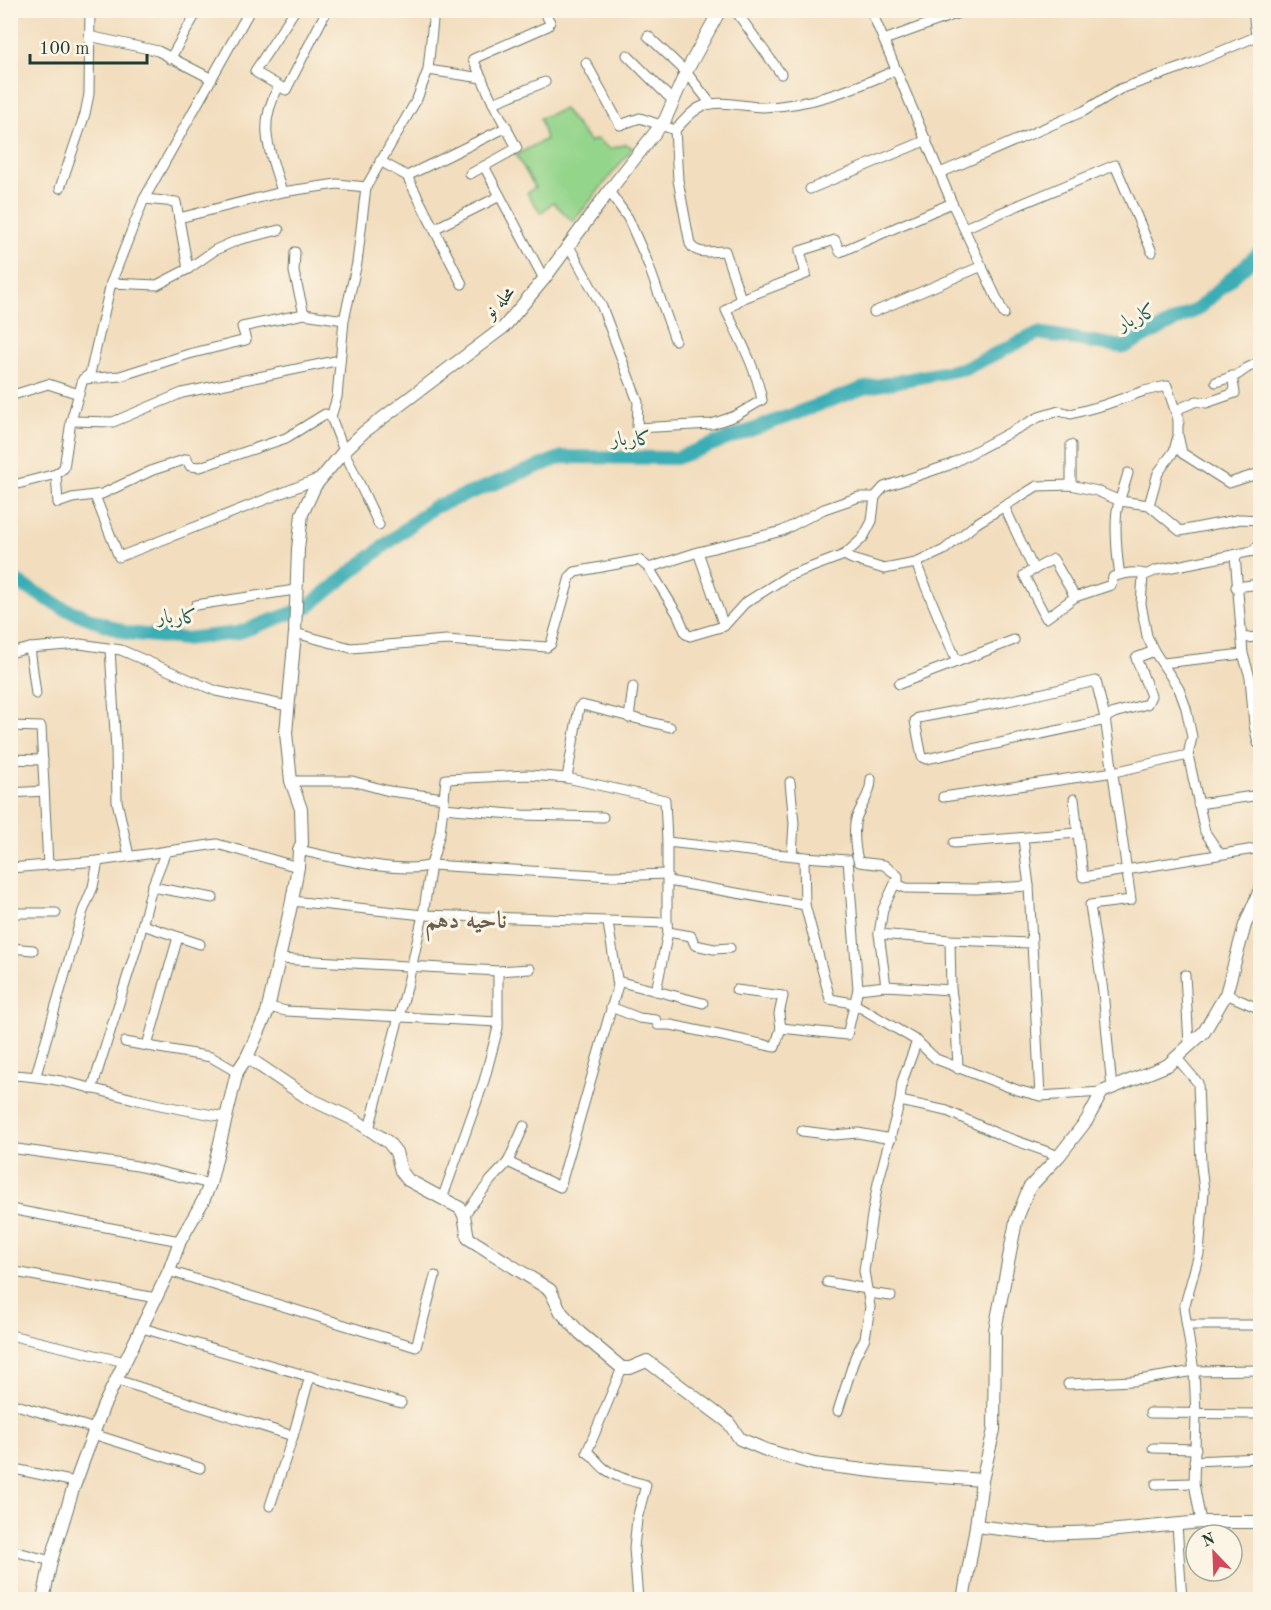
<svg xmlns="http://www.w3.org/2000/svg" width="1271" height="1610" font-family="'Old Standard TT',Amiri,serif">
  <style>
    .green { fill: #94d58c; stroke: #5a8960; stroke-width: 1.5 }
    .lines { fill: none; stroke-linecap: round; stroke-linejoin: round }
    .river { stroke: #3badb5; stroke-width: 14 }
    .street-casing { stroke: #697564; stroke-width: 11 }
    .secondary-casing { stroke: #697564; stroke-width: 14 }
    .street { stroke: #fff; stroke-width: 9 }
    .secondary { stroke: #fff; stroke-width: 12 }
    .labels { text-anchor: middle; stroke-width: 6; stroke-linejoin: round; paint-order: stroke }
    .street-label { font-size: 18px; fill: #1f3d34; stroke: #fcf5e5 }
    .water-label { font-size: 20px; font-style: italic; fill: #275f5b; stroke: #fcf5e5 }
    .district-label { font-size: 24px; font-weight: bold; fill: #6a5f53; stroke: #fcf5e5 }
  </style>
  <rect width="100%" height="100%" fill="#fcf5e5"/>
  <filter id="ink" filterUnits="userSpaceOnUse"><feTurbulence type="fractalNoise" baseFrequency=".0167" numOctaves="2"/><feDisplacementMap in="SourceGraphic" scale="12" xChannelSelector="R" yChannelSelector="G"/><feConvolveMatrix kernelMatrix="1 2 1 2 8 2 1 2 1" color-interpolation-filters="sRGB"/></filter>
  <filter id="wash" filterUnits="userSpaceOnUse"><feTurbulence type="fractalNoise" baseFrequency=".008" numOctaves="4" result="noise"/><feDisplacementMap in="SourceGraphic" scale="24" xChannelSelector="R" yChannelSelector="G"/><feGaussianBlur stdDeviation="1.35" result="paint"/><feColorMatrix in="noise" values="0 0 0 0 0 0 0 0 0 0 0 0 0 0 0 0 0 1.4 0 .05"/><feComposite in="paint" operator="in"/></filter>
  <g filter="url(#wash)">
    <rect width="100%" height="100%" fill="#f2ddbe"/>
    <polygon class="green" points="564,109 590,142 597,139 610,149 626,144 633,148 573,222 553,202 541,213 527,193 535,187 516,155 546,139 540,118"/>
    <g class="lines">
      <polyline class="river" points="10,578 63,608 127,633 184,639 237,633 306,608 432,508 562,457 676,458 864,388 966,368 1038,333 1124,347 1198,309 1260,252"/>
    </g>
  </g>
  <g filter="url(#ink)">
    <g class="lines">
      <defs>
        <g id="street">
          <polyline points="295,10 255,71 257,73 286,90 327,10"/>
          <polyline points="543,10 550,22 548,26 473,59 493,103 545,82"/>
          <polyline points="735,10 781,74"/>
          <polyline points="792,10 793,13"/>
          <polyline points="871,10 952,203 1004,314"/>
          <polyline points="1253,10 1256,36"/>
          <polyline points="89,36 158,51 212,79"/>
          <polyline points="648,36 686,72 711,104"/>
          <polyline points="884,40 967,10"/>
          <polyline points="627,55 673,101"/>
          <polyline points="170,59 198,10"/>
          <path d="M586,63l34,62 20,-7 35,12c8,-8 17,-20 28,-24 17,-7 41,1 60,1 47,-1 91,-18 133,-37"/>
          <polyline points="428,70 482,78"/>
          <path d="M279,86c-23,41 -9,64 3,106"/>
          <path d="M675,130l3,50 12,64c7,12 23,7 35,7l16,48"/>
          <polyline points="380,161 407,176 462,284"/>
          <polyline points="484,166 544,279"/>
          <polyline points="940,173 1084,111 1120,89 1191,64 1260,35"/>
          <polyline points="470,174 517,148 493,103"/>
          <polyline points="407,176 507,127"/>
          <polyline points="60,188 85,114 89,94 90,10"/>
          <polyline points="810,189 927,140"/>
          <polyline points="609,191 628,218 647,261 675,340"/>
          <polyline points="144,199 176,202 188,269"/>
          <polyline points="179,218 282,192 337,184 366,187"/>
          <polyline points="964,228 1115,165 1152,252"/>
          <polyline points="434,229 500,196"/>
          <path d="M569,246l33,61 36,95 -1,26 75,-4 23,-8 27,-16c-6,-32 -22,-61 -36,-90l15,-11 65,-25 -6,-23 35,-11 5,12 112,-49"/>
          <polyline points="295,252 294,272 304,314"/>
          <polyline points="111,283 157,285 188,269 215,250 238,240 279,230"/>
          <polyline points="874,312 982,266"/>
          <polyline points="1232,376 1235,393 1206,403 1197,401 1178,409 1178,435 1182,453 1229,483 1260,473"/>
          <polyline points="85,379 120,376 189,354 246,340 242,327 304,314 344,320"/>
          <polyline points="1216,382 1237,375 1247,368 1260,362"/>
          <polyline points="10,396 48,384 79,394"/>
          <polyline points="71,421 113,422 182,393 340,360"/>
          <polyline points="56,474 58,503 72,498 102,494 153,470 187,459 190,466 200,467 286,438 325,414 331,417"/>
          <polyline points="1071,485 1071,445"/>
          <polyline points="10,486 56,474 64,468 71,421 83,379 90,374 111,283 144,199 250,10"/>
          <polyline points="95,496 119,557 320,478"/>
          <polyline points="1149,505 1158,473 1174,451 1177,439"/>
          <polyline points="1004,506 1034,570"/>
          <polyline points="379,525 344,451 331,417 337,397 344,320 357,263 366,187 417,99 428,70 434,10"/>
          <polyline points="698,552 724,626"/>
          <polyline points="844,555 852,559 884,569 916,563 944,550 977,523 1037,486 1071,485 1097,491 1120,501 1149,505 1180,531 1241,519 1260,520"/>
          <polyline points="1235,555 1243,654 1250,677 1254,725 1258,743 1260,743"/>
          <polyline points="916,563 957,662"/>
          <polyline points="649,568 678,615 686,634 690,636 724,626 745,603 788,576 844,555 863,538 872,521 875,497"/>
          <path d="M1120,574c-3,-14 -6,-55 -2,-68 3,-11 7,-22 10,-33"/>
          <polyline points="1236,587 1260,584"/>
          <path d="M1075,597l-22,-38 -29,16 22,43 29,-21 36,-12 2,-8c11,-4 21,-6 32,-3"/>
          <polyline points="196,605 295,590"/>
          <polyline points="295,633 351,648 446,640 547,647 551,644 570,577 575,572 639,560 649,568 698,552 782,531 824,509 859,497 875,497 884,487 949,465 1039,417 1059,411 1071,414 1104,405 1144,391 1167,386 1179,422"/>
          <polyline points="1242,638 1260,637"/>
          <polyline points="30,648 36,694"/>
          <polyline points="110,649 116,750 117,801 129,856"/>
          <polyline points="10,653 30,648 80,644 121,650 216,691 288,706"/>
          <polyline points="1163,663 1243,654"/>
          <polyline points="899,684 1014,640"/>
          <polyline points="629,718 633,687"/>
          <polyline points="1105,718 1114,713 1147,704 1151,696 1136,658 1154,651"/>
          <polyline points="1106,720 926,759 922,757 915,721 918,718 1008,701 1096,681 1105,718 1131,900 1090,905 1103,991 1112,1089"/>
          <polyline points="10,726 41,727 48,865"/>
          <polyline points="1188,755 1205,832 1220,854"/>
          <polyline points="10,759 43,760"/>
          <polyline points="567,778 579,707 582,705 670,727"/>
          <path d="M871,779c0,15 -10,26 -15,40 -3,10 -1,34 3,43l25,3 14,11v9l8,3 70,1 53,-3"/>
          <polyline points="291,781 352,781 389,791 444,798 446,779 529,775 567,778 665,800 667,842"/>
          <polyline points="790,782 794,823 792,855"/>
          <polyline points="10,793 44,791"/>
          <polyline points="943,797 1114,772 1188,755 1192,737 1186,708 1179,689 1154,651 1147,636 1141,604 1143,576 1157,570 1253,551 1260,544"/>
          <polyline points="1074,799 1083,877 1260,848"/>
          <polyline points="1198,804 1260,795"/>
          <polyline points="443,808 522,815 603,817"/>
          <polyline points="1023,839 1029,886 1040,1096"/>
          <polyline points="954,843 1077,833"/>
          <path d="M299,850c31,7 104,25 132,15l181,11 54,-2"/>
          <polyline points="10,868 98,861 217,844 298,867"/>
          <polyline points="668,881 805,905"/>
          <polyline points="152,887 213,898"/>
          <polyline points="292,901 423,915 667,923 667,842 804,857 805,905 830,999 853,1003 917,1041 936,1059 1017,1090 1040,1096 1102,1092"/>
          <polyline points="10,913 56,913"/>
          <polyline points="667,923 668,932 691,936 695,945 714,949 730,948"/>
          <polyline points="143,925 200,944"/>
          <polyline points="879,934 950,940 1031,943"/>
          <polyline points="950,940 951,990 956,1021 958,1069"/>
          <polyline points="10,948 33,950"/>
          <polyline points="279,959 498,971 530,969"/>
          <polyline points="1185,975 1189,1044"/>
          <polyline points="617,981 703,1003"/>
          <polyline points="886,986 879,934 883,909 897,879"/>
          <polyline points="858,989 886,986 951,990"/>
          <polyline points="736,990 783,996 779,1014 781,1028"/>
          <polyline points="656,991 668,932"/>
          <polyline points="1226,994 1260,1009"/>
          <polyline points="269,1007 286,1011 498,1022"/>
          <polyline points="611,1007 639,1018 656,1020 658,1025 671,1025 775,1047 781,1028 847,1035 858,989 848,860 804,857"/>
          <polyline points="917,1041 902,1082 900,1101 947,1111 1000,1135 1059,1156"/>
          <polyline points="125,1042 211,1057 237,1072"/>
          <polyline points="147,1046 178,937"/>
          <polyline points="1176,1057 1198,1083 1201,1165 1204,1191 1199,1254 1184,1308 1194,1371 1196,1415 1194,1483 1201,1522"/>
          <path d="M10,1075c45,1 85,15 128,25 29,7 58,12 87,17"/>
          <polyline points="36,1075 83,911 93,887 98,861"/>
          <polyline points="92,1089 137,946 152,887 166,851"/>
          <polyline points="369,1129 407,987 423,915 431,865 440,833 444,798"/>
          <polyline points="802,1131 834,1135 858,1133 891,1139"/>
          <polyline points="10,1148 137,1166 210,1184"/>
          <polyline points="508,1162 524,1126"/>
          <polyline points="442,1199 484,1081 498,1028 498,971"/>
          <polyline points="10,1209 180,1241"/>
          <polyline points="464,1215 491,1180 508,1162 560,1187 618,985 608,923"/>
          <polyline points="10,1271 156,1298"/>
          <polyline points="169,1271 416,1347 435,1276"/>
          <polyline points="827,1282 867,1289"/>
          <polyline points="868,1293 891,1296"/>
          <polyline points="1187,1325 1260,1325"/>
          <polyline points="142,1328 401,1403"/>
          <polyline points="10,1335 125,1362"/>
          <path d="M622,1368l-35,84c8,5 11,12 18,17 12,9 27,12 41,16l-9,34 -3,29 4,52"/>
          <polyline points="117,1380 293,1436"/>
          <polyline points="1068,1384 1133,1381 1194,1371 1260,1370"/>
          <polyline points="10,1403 95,1429"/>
          <polyline points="838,1411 855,1357 865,1338 870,1307 864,1271 872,1215 878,1183 900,1101"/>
          <polyline points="1150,1413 1260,1414"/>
          <polyline points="93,1434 200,1468"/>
          <polyline points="1153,1448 1196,1449"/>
          <polyline points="1194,1461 1260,1458"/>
          <polyline points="10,1468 75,1482"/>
          <polyline points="1156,1484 1194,1483"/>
          <polyline points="270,1506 293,1436 310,1376"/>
          <polyline points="1177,1524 1182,1600"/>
          <polyline points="10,1550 51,1561"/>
        </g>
        <g id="secondary">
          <polyline points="247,1057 308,1098 355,1120 388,1142 396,1152 401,1171 408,1180 460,1208 464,1215 468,1238 550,1290 561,1312 580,1333 622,1368 630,1368 647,1361 728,1422 740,1439 766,1450 814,1464 889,1473 982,1480"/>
          <polyline points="976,1526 1043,1534 1097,1532 1201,1522 1260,1522"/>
          <polyline points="43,1600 51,1561 72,1492 103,1407 169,1271 180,1241 203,1201 210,1184 237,1072 247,1057 267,1013 292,901 298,867 299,850 302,843 301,809 291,781 286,733 295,633 298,549 302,514 315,486 344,451 364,432 504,327 544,279 609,191 665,120 686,72 720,10"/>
          <polyline points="963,1600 976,1526 982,1480 994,1430 995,1330 1016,1221 1029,1188 1059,1156 1087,1120 1102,1092 1168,1065 1204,1032 1226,994 1245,925 1260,890"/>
        </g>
      </defs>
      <use href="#street" class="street-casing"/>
      <use href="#secondary" class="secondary-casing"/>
      <use href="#street" class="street"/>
      <use href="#secondary" class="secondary"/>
    </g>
  </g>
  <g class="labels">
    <g class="street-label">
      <text transform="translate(499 302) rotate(-47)" y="6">محله نو</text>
    </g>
    <g class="water-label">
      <text transform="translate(1137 316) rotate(-23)" y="7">کاربار</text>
      <text x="632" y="445">کاربار</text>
      <text transform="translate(178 616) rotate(1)" y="7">کاربار</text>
    </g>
    <g class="district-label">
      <text x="466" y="928">ناحیه دهم</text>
    </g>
  </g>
  <rect width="1271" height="1610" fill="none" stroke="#fcf5e5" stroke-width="36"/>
  <g transform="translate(1214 1553) rotate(337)"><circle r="28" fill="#fcf5e5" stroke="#a4ab9e" stroke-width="1.5"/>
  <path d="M0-4.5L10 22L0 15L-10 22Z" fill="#d1495b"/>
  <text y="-9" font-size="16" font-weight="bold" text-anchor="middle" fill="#1f3d34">N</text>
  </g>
  <path d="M30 54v9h117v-9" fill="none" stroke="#1f3d34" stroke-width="3"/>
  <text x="39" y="54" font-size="18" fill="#1f3d34" stroke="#fcf5e5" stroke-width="4.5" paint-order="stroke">100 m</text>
</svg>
